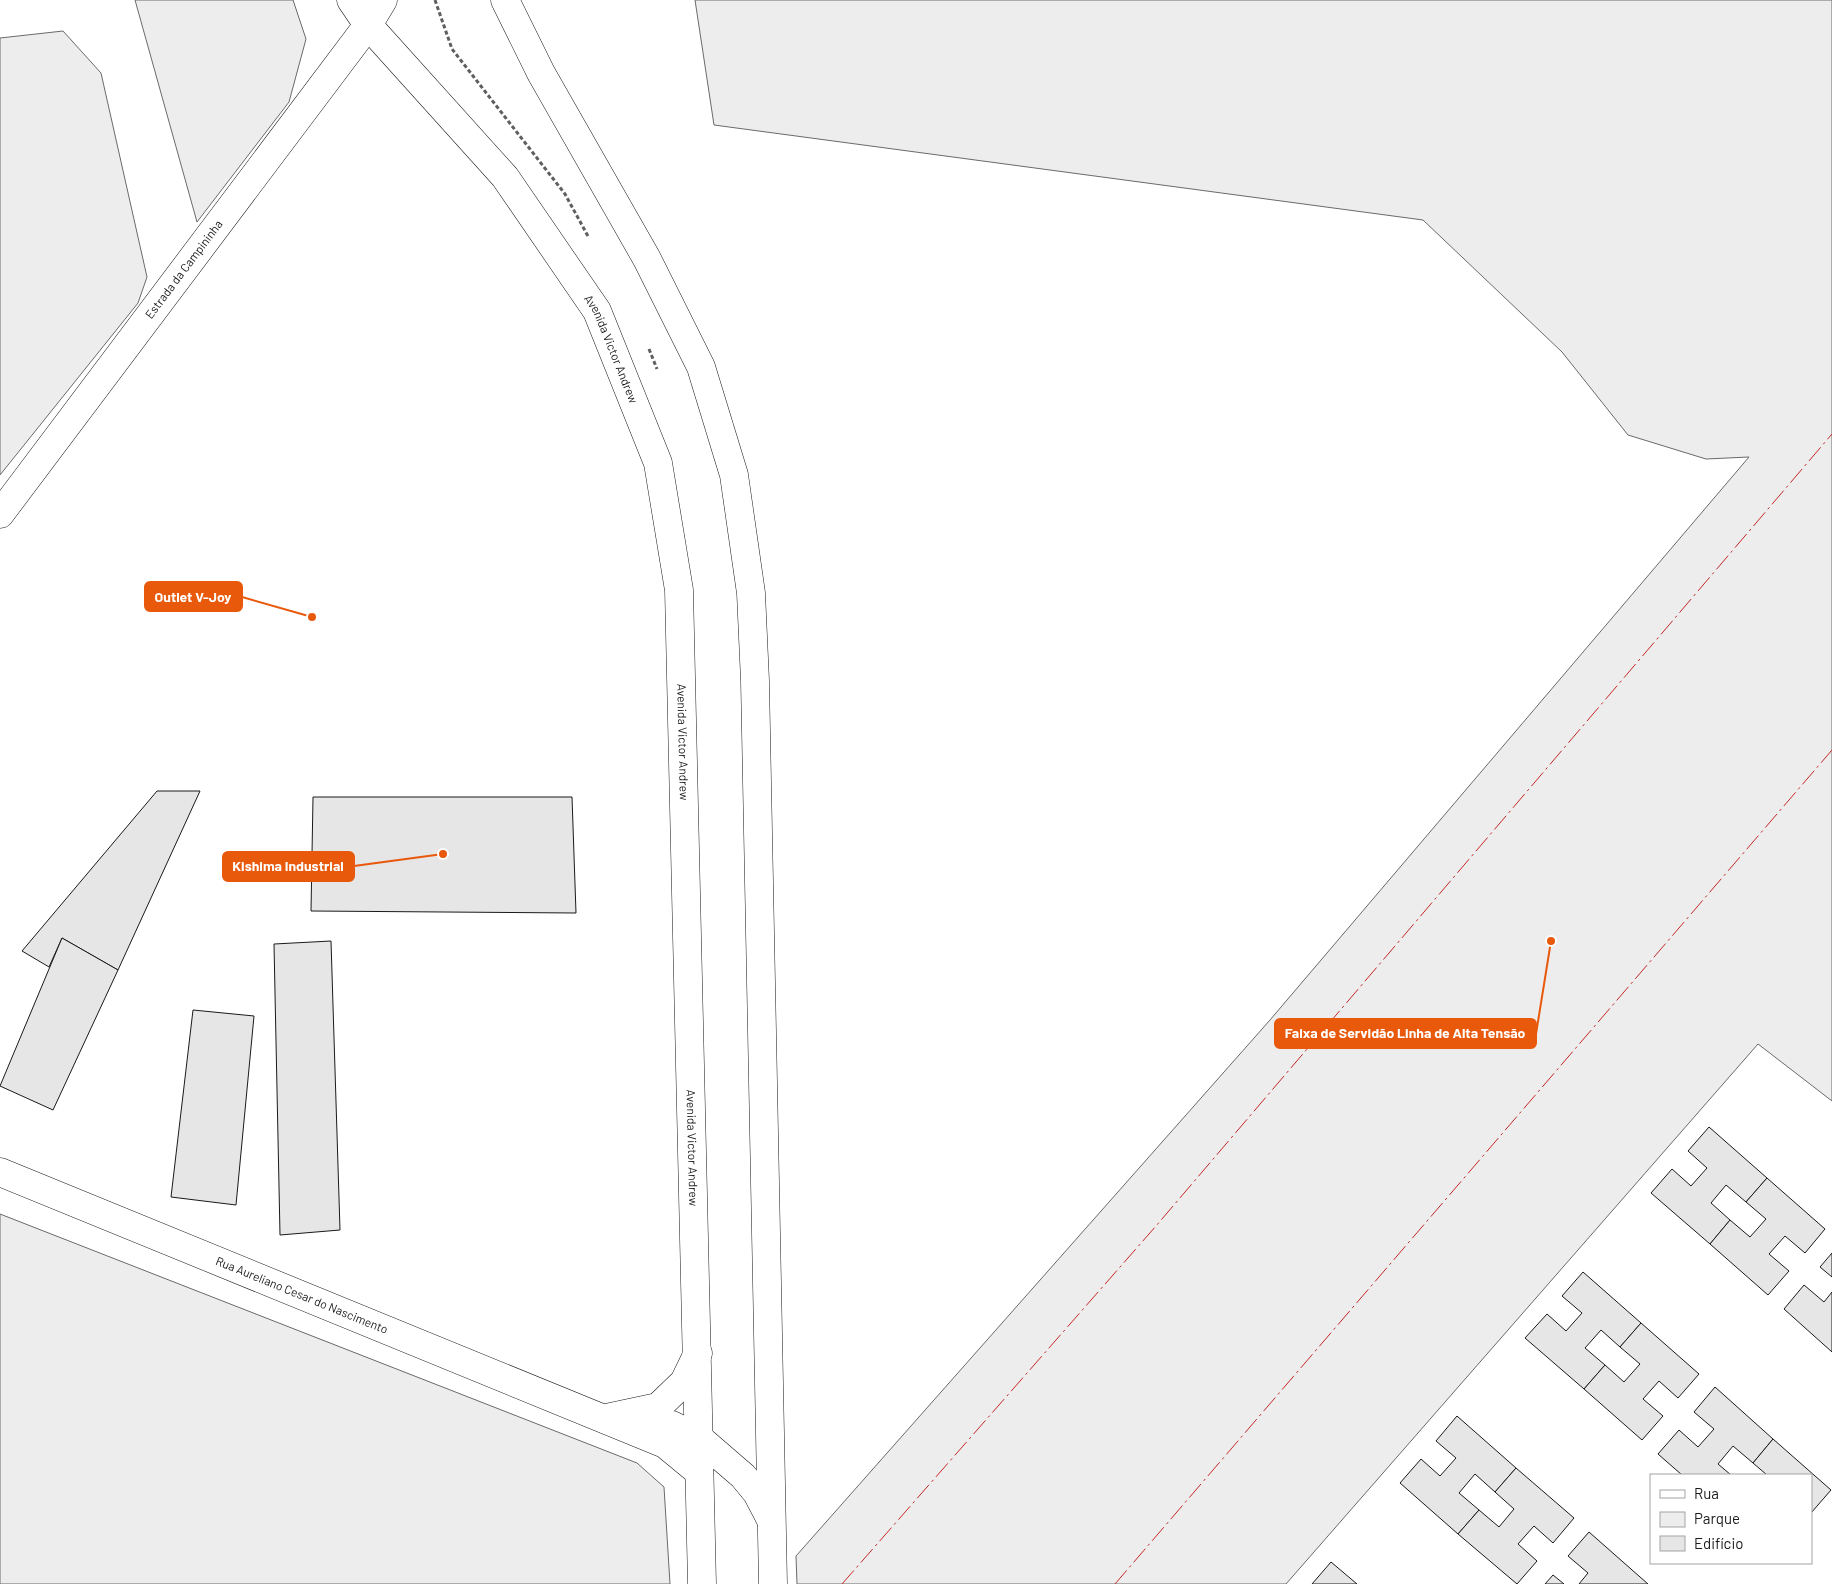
<svg xmlns="http://www.w3.org/2000/svg" width="1832" height="1584" font-family="Barlow,sans-serif">
  <style>
    .green { fill: #ededed; stroke: #6a6a6a }
    .building { fill: #e6e6e6; stroke: #1a1a1a }
    .lines { fill: none; stroke-linecap: round; stroke-linejoin: round }
    .street-casing { stroke: #1a1a1a; stroke-width: 29 }
    .secondary-casing { stroke: #1a1a1a; stroke-width: 29 }
    .path { stroke: #5f5f5f; stroke-width: 3; stroke-dasharray: 4 2.5; stroke-linecap: butt }
    .street { stroke: #fff; stroke-width: 28 }
    .secondary { stroke: #fff; stroke-width: 28 }
    .power { stroke: #c62828; stroke-width: 1; stroke-dasharray: 18 4 2.5 4; stroke-linecap: butt }
    .labels { text-anchor: middle; stroke-width: 4; stroke-linejoin: round; paint-order: stroke }
    .street-label { font-size: 12px; fill: #1a1a1a; stroke: #fff }
    .leader { fill: none; stroke: #e8590c; stroke-width: 2 }
    .callout-dot { fill: #e8590c; stroke: #fff; stroke-width: 2 }
    .callout { fill: #e8590c; stroke: #e8590c; stroke-width: 2 }
    .callout-label { font-size: 14px; text-anchor: middle; font-weight: bold; fill: #fff }
  </style>
  <rect width="100%" height="100%" fill="#fff"/>
  <g class="green">
    <polygon points="135,0 293,0 306,39 289,102 197,222"/>
    <polygon points="695,0 1832,0 1832,1101 1758,1044 1286,1584 797,1584 796,1556 1270,1020 1749,457 1706,459 1628,435 1562,352 1423,220 714,125"/>
    <polygon points="63,31 101,73 147,277 138,303 0,475 0,38"/>
    <polygon points="0,1214 637,1463 664,1487 670,1584 0,1584"/>
  </g>
  <g class="building">
    <polygon points="157,791 200,791 118,970 62,938 49,967 22,951"/>
    <polygon points="313,797 572,797 576,913 311,911"/>
    <polygon points="62,938 118,970 53,1110 0,1086"/>
    <polygon points="331,941 340,1230 280,1235 274,944"/>
    <polygon points="193,1010 254,1016 236,1205 171,1197"/>
    <polygon points="1709,1127 1767,1178 1746,1202 1726,1185 1711,1203 1730,1220 1710,1244 1651,1193 1672,1169 1691,1186 1707,1168 1688,1151"/>
    <polygon points="1767,1178 1825,1229 1805,1253 1785,1236 1769,1254 1789,1271 1768,1295 1710,1244 1730,1220 1750,1237 1766,1219 1746,1202"/>
    <polygon points="1832,1253 1832,1277 1820,1267"/>
    <polygon points="1583,1272 1641,1323 1620,1347 1601,1330 1585,1348 1605,1365 1584,1389 1525,1338 1547,1314 1566,1331 1582,1313 1562,1296"/>
    <polygon points="1804,1285 1824,1302 1832,1292 1832,1352 1784,1309"/>
    <polygon points="1641,1323 1699,1374 1678,1398 1659,1381 1643,1399 1663,1416 1642,1440 1584,1389 1605,1365 1624,1382 1640,1364 1620,1347"/>
    <polygon points="1715,1387 1773,1439 1753,1463 1733,1446 1718,1464 1731,1475 1682,1475 1658,1454 1679,1430 1698,1447 1714,1429 1694,1412"/>
    <polygon points="1457,1416 1516,1468 1495,1492 1475,1474 1459,1493 1479,1510 1458,1534 1400,1483 1421,1459 1440,1476 1456,1458 1436,1441"/>
    <polygon points="1773,1439 1831,1490 1811,1513 1811,1475 1767,1475 1753,1463"/>
    <polygon points="1516,1468 1574,1518 1553,1543 1534,1526 1518,1544 1537,1561 1517,1584 1458,1534 1479,1510 1499,1527 1514,1509 1495,1492"/>
    <polygon points="1589,1532 1648,1584 1579,1584 1588,1573 1568,1556"/>
    <polygon points="1331,1562 1357,1584 1312,1584"/>
    <polygon points="1553,1575 1564,1584 1545,1584"/>
  </g>
  <g class="lines">
    <defs>
      <g id="street">
        <path id="s1" d="M0,514l368,-489"/>
        <path id="s2" d="M0,1172l665,272 34,28"/>
        <polyline points="611,1417 658,1407 684,1382 698,1353"/>
      </g>
      <g id="secondary">
        <path id="s3" d="M351,0l17,25 137,152 92,134 61,152 21,127 23,994"/>
        <polyline points="505,0 541,73 647,259 701,367 734,475 751,593 755,681 773,1584"/>
        <polyline points="368,25 383,0"/>
        <polyline points="605,1419 672,1425 699,1438 743,1476 757,1493 771,1520"/>
      </g>
    </defs>
    <use href="#street" class="street-casing"/>
    <use href="#secondary" class="secondary-casing"/>
    <g class="path">
      <polyline points="435,0 452,49 565,194 589,238"/>
      <polyline points="649,349 657,369"/>
    </g>
    <use href="#street" class="street"/>
    <use href="#secondary" class="secondary"/>
    <g class="power">
      <polyline points="842,1584 1156,1226 1832,434"/>
      <polyline points="1115,1584 1832,750"/>
    </g>
  </g>
  <g class="labels">
    <g class="street-label">
      <text dy="4" stroke="none"><textPath href="#s1" startOffset="306">Estrada da Campininha</textPath></text>
      <text dy="4" stroke="none"><textPath href="#s3" startOffset="438">Avenida Victor Andrew</textPath></text>
      <text dy="4" stroke="none"><textPath href="#s3" startOffset="842">Avenida Victor Andrew</textPath></text>
      <text dy="4" stroke="none"><textPath href="#s3" startOffset="1248">Avenida Victor Andrew</textPath></text>
      <text dy="4" stroke="none"><textPath href="#s2" startOffset="326">Rua Aureliano Cesar do Nascimento</textPath></text>
    </g>
  </g>
  <path class="leader" d="M312 617L242 597M443 854L354 866M1551 941L1536 1034"/>
  <g class="callout-dot">
    <circle cx="312" cy="617" r="5"/>
    <circle cx="443" cy="854" r="5"/>
    <circle cx="1551" cy="941" r="5"/>
  </g>
  <g class="callout">
    <rect x="145" y="582" width="97" height="29" rx="5"/>
    <rect x="223" y="852" width="131" height="29" rx="5"/>
    <rect x="1275" y="1019" width="261" height="29" rx="5"/>
  </g>
  <g class="callout-label">
    <text x="193" y="602">Outlet V-Joy</text>
    <text x="288" y="871">Kishima Industrial</text>
    <text x="1405" y="1038">Faixa de Servidão Linha de Alta Tensão</text>
  </g>
  <rect x="1650" y="1474" width="162" height="90" fill="#ffffff" stroke="#a3a3a3"/>
  <rect x="1660" y="1490" width="25" height="8" fill="#ffffff" stroke="#a3a3a3"/>
  <text x="1694" y="1499" font-size="15" fill="#1a1a1a">Rua</text>
  <rect x="1660" y="1512" width="25" height="15" fill="#ededed" stroke="#a3a3a3"/>
  <text x="1694" y="1524" font-size="15" fill="#1a1a1a">Parque</text>
  <rect x="1660" y="1536" width="25" height="15" fill="#e6e6e6" stroke="#a3a3a3"/>
  <text x="1694" y="1549" font-size="15" fill="#1a1a1a">Edifício</text>
</svg>
